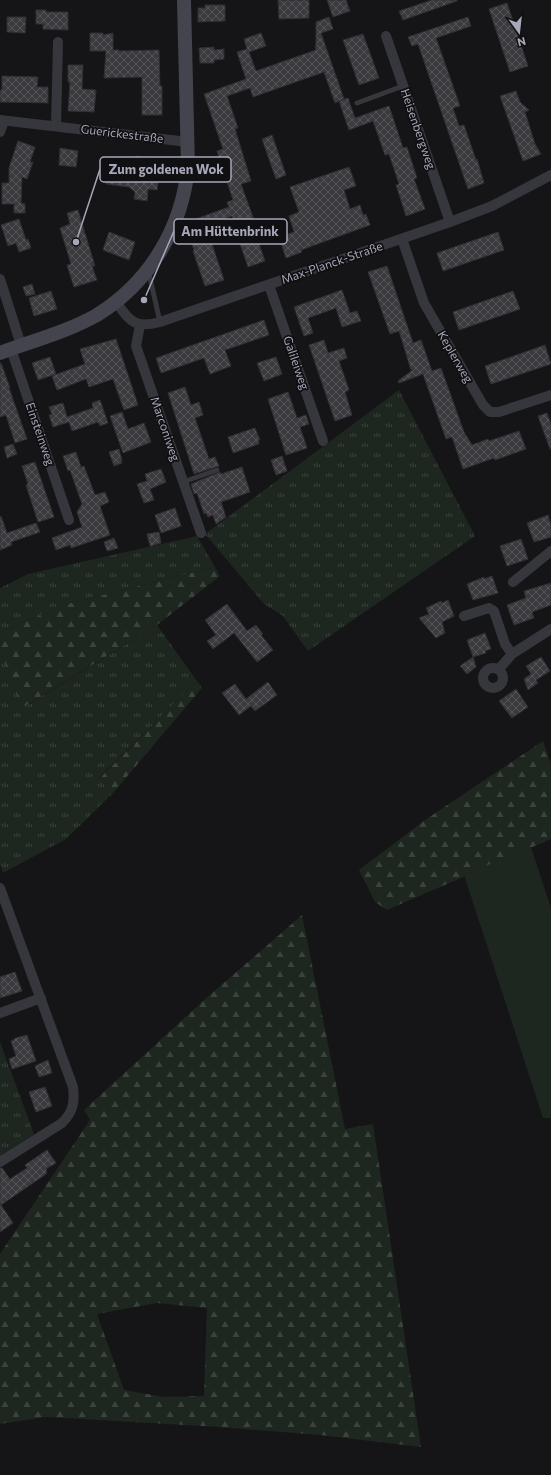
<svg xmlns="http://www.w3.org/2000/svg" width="551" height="1475" font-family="Commissioner,sans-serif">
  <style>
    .grass { fill: url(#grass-tufts) }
    .forest { fill: url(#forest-firs); fill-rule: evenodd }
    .green { fill: #1d261f }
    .building { fill: url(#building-cross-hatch); stroke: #302f33 }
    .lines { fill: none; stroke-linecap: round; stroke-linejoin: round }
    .lane { stroke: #36363d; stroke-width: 5 }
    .street { stroke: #36363d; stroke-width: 10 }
    .secondary { stroke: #43444d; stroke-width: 14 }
    .labels { text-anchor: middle; stroke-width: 3.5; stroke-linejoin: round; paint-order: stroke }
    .street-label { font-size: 12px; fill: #a6a8b9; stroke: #101012 }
    .leader { fill: none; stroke: #a6a8b9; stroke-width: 1.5 }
    .callout-dot { fill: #a6a8b9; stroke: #101012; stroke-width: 1.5 }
    .callout { fill: #101012; stroke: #a6a8b9; stroke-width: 1.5 }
    .callout-label { font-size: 13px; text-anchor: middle; font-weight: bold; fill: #a6a8b9 }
  </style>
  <defs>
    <pattern id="grass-tufts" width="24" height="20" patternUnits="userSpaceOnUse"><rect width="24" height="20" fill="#1d261f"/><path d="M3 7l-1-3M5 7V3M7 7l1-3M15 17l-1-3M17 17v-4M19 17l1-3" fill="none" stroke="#3b433d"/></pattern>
    <pattern id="forest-firs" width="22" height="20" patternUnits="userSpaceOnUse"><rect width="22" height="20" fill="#1d261f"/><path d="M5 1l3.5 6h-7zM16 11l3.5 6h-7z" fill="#3b433d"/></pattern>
    <pattern id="building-cross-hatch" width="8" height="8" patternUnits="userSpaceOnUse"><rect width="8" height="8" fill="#3a3a3f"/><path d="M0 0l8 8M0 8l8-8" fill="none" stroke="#545459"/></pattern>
  </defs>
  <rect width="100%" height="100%" fill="#151517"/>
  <g class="grass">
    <polygon points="399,390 475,536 308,651 283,616 264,604 205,534"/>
    <polygon points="197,536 215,567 67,604 0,632 0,588 28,574"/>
    <polygon points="157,625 197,681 99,778 113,793 66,839 3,873 0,864 0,650 23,708"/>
    <polygon points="0,1042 34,1134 0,1156"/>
  </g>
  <g class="forest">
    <polygon points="215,567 220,576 157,625 22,708 0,650 0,632 67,604"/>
    <polygon points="197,681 202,688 113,793 99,779"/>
    <polygon points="543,741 551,764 551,839 387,910 375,902 359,870 425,820"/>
    <path d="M302,915l43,214 28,-5 48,323 -101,-12 -100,-8 -174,-10 -46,7v-170l90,-134 -6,-10 120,-110zM157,1303l50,5 -3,88 -40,1 -40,-7 -27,-76z"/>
  </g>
  <polygon class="green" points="531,847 551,908 551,1118 543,1118 464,875"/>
  <g class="building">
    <polygon points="278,0 309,0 309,18 279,19"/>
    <polygon points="327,0 346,0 350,11 333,17"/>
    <polygon points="432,0 457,0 457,1 403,20 399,11"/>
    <polygon points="507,3 528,66 510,72 489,9"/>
    <polygon points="205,5 225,5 225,21 198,22 198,8 205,8"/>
    <polygon points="36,10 46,10 46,12 68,12 68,30 43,29 43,24 36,24"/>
    <polygon points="7,17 26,17 25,33 7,32"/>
    <polygon points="329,17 333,29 321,33 344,99 335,103 324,72 253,97 250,88 227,96 238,128 235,129 251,181 241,184 257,228 254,229 265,261 248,267 237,235 238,234 232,216 207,225 213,243 212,244 224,280 205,286 193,251 194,250 188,232 196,229 193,220 229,207 227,202 233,200 217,151 223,149 204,94 246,79 237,52 247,49 244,39 261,33 266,46 249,52 256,71 316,50 315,46 316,46 316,22"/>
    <polygon points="468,17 471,26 436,38 460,106 453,108 459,126 464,125 476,160 477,159 484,183 468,189 418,44 412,46 408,37"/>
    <polygon points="90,33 103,33 103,35 113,33 113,50 119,50 119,51 159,50 160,86 162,86 162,115 142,115 142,77 104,78 106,51 90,51"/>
    <polygon points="363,34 379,78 359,85 343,40"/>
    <polygon points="214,47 214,50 224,49 224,59 214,60 214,63 200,63 199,48"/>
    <polygon points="68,65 83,65 82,89 96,90 94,112 68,111 70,82 68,82"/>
    <polygon points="2,76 38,77 37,87 48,87 48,103 0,102 0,90 2,90"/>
    <polygon points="516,91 520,102 529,110 525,112 535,144 541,154 523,161 500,96"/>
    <polygon points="348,98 355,118 389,106 403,148 407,147 417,178 414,179 425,209 406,216 396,185 399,184 389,154 385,155 373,121 349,130 339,101"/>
    <polygon points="272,135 286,175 276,179 262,139"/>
    <polygon points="18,141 35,147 30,162 33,162 27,179 22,177 21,203 25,204 25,213 14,213 14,204 2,204 2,183 9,183 9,168"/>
    <polygon points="60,148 78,151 76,167 59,165"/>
    <polygon points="136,156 161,160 157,190 148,189 147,201 134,199 135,192 129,187 106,184 108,167 135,170"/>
    <polygon points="349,167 356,186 344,190 350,209 360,205 363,215 366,214 370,225 301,250 302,252 286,258 279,237 294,232 289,216 299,212 290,187"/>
    <polygon points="78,210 95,266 92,266 97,280 74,287 67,265 71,264 60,228 70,224 67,213"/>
    <polygon points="19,219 26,240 28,239 31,248 19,252 16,243 8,246 1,225"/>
    <polygon points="109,232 135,242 129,260 103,250"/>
    <polygon points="498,232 504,250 443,271 437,253"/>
    <polygon points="387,266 413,343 421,340 432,371 441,368 464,432 472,445 488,439 489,441 519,431 526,449 495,460 494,458 463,469 452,437 446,439 423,374 399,383 398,381 414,369 411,370 399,331 390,334 368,272"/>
    <polygon points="32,284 35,294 26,296 23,287"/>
    <polygon points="342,290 350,313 357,311 361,321 342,327 336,308 308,318 313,333 304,336 294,307"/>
    <polygon points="51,291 57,309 34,316 29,298"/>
    <polygon points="513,291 520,309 459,330 453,312"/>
    <polygon points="264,320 269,335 225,350 231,366 210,374 204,358 161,373 156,358"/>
    <polygon points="116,339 138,405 124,410 113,379 89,387 86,379 57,390 52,376 85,364 80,349"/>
    <polygon points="324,340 328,353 344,348 347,358 339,361 349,390 345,392 352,415 335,421 309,345"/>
    <polygon points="545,345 551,364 491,384 485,366"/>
    <polygon points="50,357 56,374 38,380 32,363"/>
    <polygon points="276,357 282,374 264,381 257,363"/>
    <polygon points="0,363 1,363 10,388 9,388 27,439 15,443 6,415 0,417"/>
    <polygon points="185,387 191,405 199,402 203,415 195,418 209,459 215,457 219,466 194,474 168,393"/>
    <polygon points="288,392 297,418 306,415 309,424 300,427 307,448 286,455 268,399"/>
    <polygon points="100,400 108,423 100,426 98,422 72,431 69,422 53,427 49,415 52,414 49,407 63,403 67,417 93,408 92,403"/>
    <polygon points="122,412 128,429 144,423 151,442 123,453 110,416"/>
    <polygon points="547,413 551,424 551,449 550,449 538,416"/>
    <polygon points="255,428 260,440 258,440 259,444 233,453 228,437"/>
    <polygon points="13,444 17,454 7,458 4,447"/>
    <polygon points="119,449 122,460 121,461 122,463 114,466 109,452"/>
    <polygon points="76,452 81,467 84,466 95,495 105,492 109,502 100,506 110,535 71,548 70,545 56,550 52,538 82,527 77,512 82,504 70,470 68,471 63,456"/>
    <polygon points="282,456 287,471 276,475 271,460"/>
    <polygon points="35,462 54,517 38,522 26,485 28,484 22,466"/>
    <polygon points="242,467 250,492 221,502 226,517 216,524 213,515 208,517 206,513 204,514 197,493 194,494 191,484 220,472 221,474"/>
    <polygon points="161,469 166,482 150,489 154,500 144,503 137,484 147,481 145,474"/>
    <polygon points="175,508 181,526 161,533 155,515"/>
    <polygon points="548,515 551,525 551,537 534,542 527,523"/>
    <polygon points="1,516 7,533 36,523 40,532 11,542 12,545 0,550 0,517"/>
    <polygon points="159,532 161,543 150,546 147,534"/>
    <polygon points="114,538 118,548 107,551 104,542"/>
    <polygon points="521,539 528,559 507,566 500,546"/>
    <polygon points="492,576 498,593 473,600 467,584 484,577 484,579"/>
    <polygon points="551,583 551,605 532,612 534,618 514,625 507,605 526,598 524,591"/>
    <polygon points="448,600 454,616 442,622 445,633 436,638 419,618 429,614 426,608 441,601 442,603"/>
    <polygon points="227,604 247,631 256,625 263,634 261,635 273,650 257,662 234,633 213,649 207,641 216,635 205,620"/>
    <polygon points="485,633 491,649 485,651 486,653 473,657 476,667 467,674 460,666 473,657 467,640"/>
    <polygon points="541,657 550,671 536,680 538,683 528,690 524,679 531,674 526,666"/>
    <polygon points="268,682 277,695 255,711 251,706 239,715 222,693 235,684 246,699"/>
    <polygon points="516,689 528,707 512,718 499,701"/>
    <polygon points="15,972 22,991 0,998 0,977"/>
    <polygon points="27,1035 36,1061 12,1069 9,1059 16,1056 11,1041 15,1039 15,1038"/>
    <polygon points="48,1060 52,1073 39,1077 35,1066"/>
    <polygon points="45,1087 52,1106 36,1112 29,1092"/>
    <polygon points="47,1150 56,1163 47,1168 46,1174 1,1205 13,1223 0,1232 0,1168 2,1168 10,1179 27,1168 25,1165"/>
  </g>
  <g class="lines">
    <g class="lane">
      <polyline points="357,103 403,86"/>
      <polyline points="146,273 150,278 160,322"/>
      <polyline points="183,482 217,470"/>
    </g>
    <g class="street">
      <polyline points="386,36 450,222"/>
      <polyline points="0,120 188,142"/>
      <polyline points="56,126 58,42"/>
      <polyline points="0,132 4,121"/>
      <polyline points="402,239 424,303 483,405 490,412 499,412 551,395"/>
      <polyline points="0,279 21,345"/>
      <polyline points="269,285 323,441"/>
      <path d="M116,302c14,19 18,27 44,20l290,-100 42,-16 59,-31"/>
      <polyline points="140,325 136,346 201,533"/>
      <polyline points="11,349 69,520"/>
      <polyline points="513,582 551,551"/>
      <polyline points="464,616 489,608 494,611 505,644 512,654"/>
      <circle cx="493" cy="678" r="10"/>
      <polyline points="499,669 512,654 551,629"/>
      <path d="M0,888l73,199c2,15 0,25 -11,36l-62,39"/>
      <polyline points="0,1013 41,998"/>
    </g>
    <path class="secondary" d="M0,353c32,-12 67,-21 97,-38 53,-33 85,-87 91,-148l-4,-167"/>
  </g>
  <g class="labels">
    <g class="street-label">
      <text transform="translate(418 129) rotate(71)" y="4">Heisenbergweg</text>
      <text transform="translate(122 134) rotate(7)" y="4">Guerickestraße</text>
      <text transform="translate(332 263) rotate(-19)" y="4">Max-Planck-Straße</text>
      <text transform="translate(455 357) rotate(60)" y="4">Keplerweg</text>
      <text transform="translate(296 363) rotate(71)" y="4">Galileiweg</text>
      <text transform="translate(165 429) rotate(71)" y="4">Marconiweg</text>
      <text transform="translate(40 434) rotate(71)" y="4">Einsteinweg</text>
    </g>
  </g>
  <path class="leader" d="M76 242L100 169M144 300L174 231"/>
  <g class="callout-dot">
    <circle cx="76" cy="242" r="4"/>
    <circle cx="144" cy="300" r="4"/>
  </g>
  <g class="callout">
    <rect x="100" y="157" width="131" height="25" rx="4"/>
    <rect x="174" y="219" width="113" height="25" rx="4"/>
  </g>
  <g class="callout-label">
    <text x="166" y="174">Zum goldenen Wok</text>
    <text x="230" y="236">Am Hüttenbrink</text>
  </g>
  <g transform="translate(519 32) rotate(165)" stroke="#101012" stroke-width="3" paint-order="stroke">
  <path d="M0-3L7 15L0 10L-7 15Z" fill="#a6a8b9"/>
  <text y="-6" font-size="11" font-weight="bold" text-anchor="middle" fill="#a6a8b9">N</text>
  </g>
</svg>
